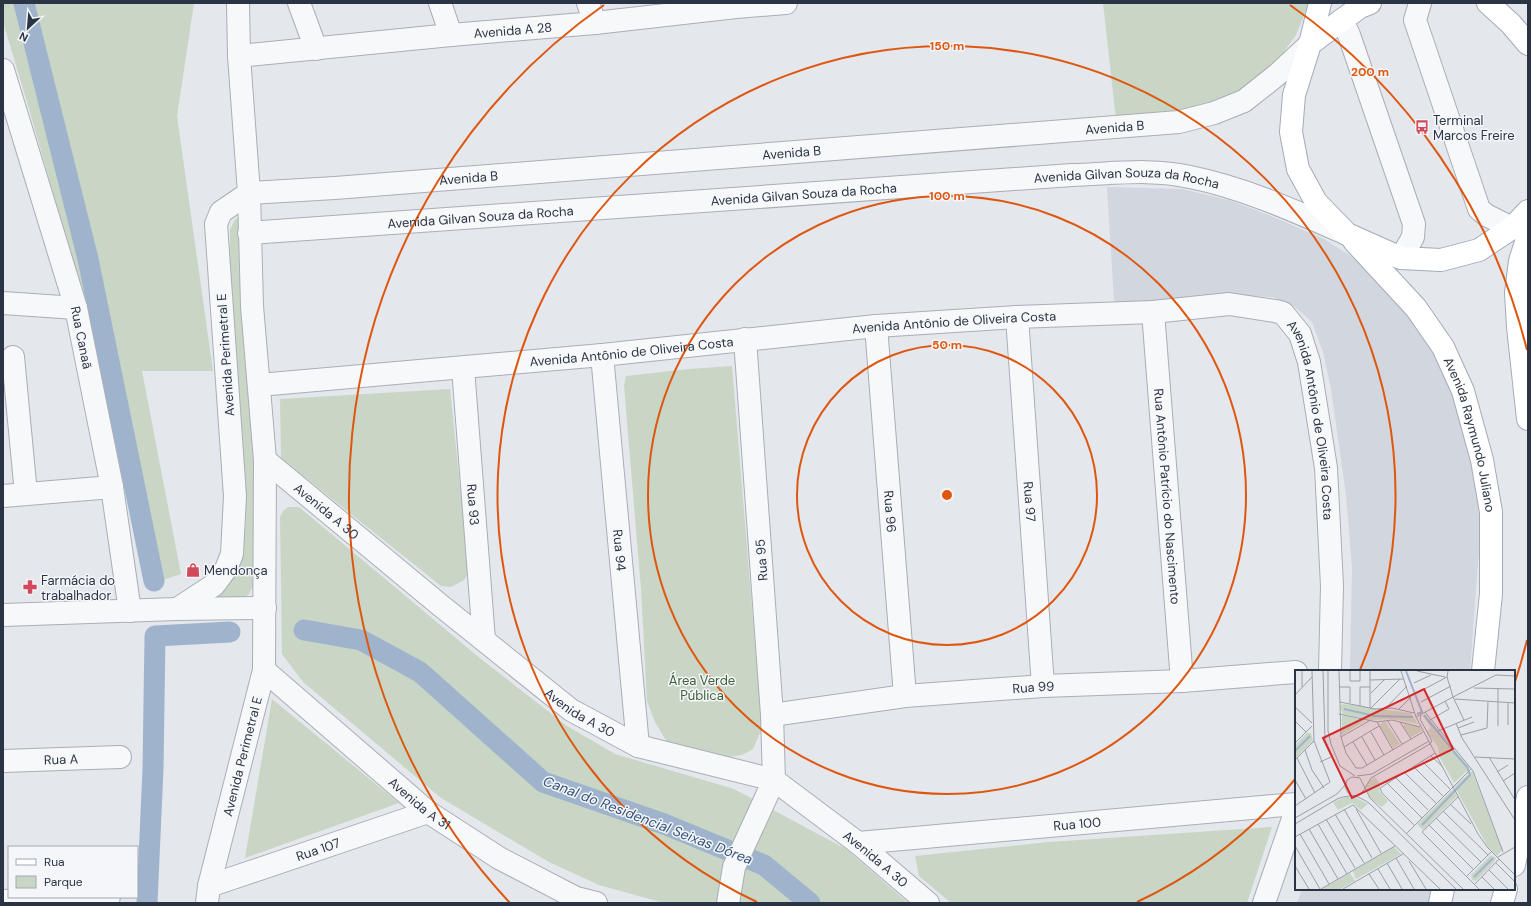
<svg xmlns="http://www.w3.org/2000/svg" width="1531" height="906" font-family="'DM Sans',sans-serif">
  <style>
    .built { fill: #d2d6de }
    .green { fill: #c9d6c5 }
    .lines { fill: none; stroke-linecap: round; stroke-linejoin: round }
    .canal { stroke: #9fb4cc; stroke-width: 21 }
    .minor-casing { stroke: #a9aeb7; stroke-width: 24 }
    .major-casing { stroke: #a3abb8; stroke-width: 24 }
    .minor { stroke: #f7f8fa; stroke-width: 22 }
    .major { stroke: #fff; stroke-width: 22 }
    .ring { fill: none; stroke: #df570f; stroke-width: 2 }
    .labels { text-anchor: middle; stroke-width: 3; stroke-linejoin: round; paint-order: stroke }
    .street-label { font-size: 13px; fill: #2b3445; stroke: #f4f6f9 }
    .poi-label { font-size: 13px; fill: #2b3445; stroke: #f4f6f9; text-anchor: start }
    .park-label { font-size: 13px; fill: #3f6138; stroke: #f4f6f9 }
    .water-label { font-size: 14px; font-style: italic; fill: #34527a; stroke: #f4f6f9 }
    .inset-river { fill: none; stroke: #9fb4cc; stroke-width: 2 }
    .inset-road { fill: none; stroke: #9a9fa9; stroke-width: 1 }
    .view { fill: #d62828; fill-opacity: 0.15; stroke: #d62828; stroke-width: 2 }
    .inset-edge { fill: none; stroke: #2b3445; stroke-width: 2 }
    .centre { fill: #df570f; stroke: #f4f6f9; stroke-width: 2 }
    .ring-label { font-size: 12px; text-anchor: middle; font-weight: bold; fill: #df570f; stroke: #f4f6f9; stroke-width: 3; stroke-linejoin: round; paint-order: stroke }
  </style>
  <rect width="100%" height="100%" fill="#e4e7ec"/>
  <g class="built">
    <polygon points="1107,187 1182,189 1232,201 1271,216 1324,239 1357,260 1385,288 1421,332 1445,372 1476,467 1480,536 1470,671 1350,671 1352,568 1346,495 1331,389 1323,352 1312,322 1295,307 1273,297 1251,296 1212,296 1123,305 1114,300"/>
    <polygon points="1302,889 1432,889 1428,903 1297,903"/>
  </g>
  <g class="green">
    <polygon points="3,3 194,3 177,116 213,371 142,371 181,574 145,586 137,536 96,343 30,112 3,22"/>
    <polygon points="1103,3 1309,3 1296,35 1273,67 1240,92 1197,108 1148,118 1116,119"/>
    <polygon points="240,216 255,392 255,583 248,595 238,600 207,604 239,566 246,524 243,436 230,309 230,230 234,221"/>
    <polygon points="732,366 762,728 753,749 742,755 723,758 667,742 655,722 647,701 641,589 624,385 626,376 689,369"/>
    <polygon points="450,389 469,573 464,580 451,587 441,586 281,458 280,399"/>
    <polygon points="288,507 299,507 481,659 567,726 615,754 734,789 846,849 908,903 664,903 599,885 549,862 441,798 303,682 282,654 280,517 283,511"/>
    <polygon points="272,699 399,803 245,858"/>
    <polygon points="1272,827 1247,903 951,903 919,876 915,856 1049,842"/>
  </g>
  <g class="lines">
    <g class="canal">
      <polyline points="24,3 88,259 154,581"/>
      <polyline points="304,630 361,640 420,672 543,782 664,824 764,865 810,903"/>
      <polyline points="147,903 153,769 155,636 230,632"/>
    </g>
    <defs>
      <g id="minor">
        <polyline points="299,3 316,49"/>
        <polyline points="440,3 451,35"/>
        <polyline points="588,3 595,23"/>
        <polyline points="1420,3 1415,20 1479,209 1486,215 1512,228"/>
        <polyline points="1342,20 1349,35 1414,224 1413,237 1401,258"/>
        <path id="s1" d="M239,56l212,-21 144,-12 141,-16 50,-4"/>
        <path id="s2" d="M3,70l73,238 36,179 18,124"/>
        <path id="s3" d="M249,233l823,-58c39,-1 80,-7 118,2 55,11 107,35 157,57"/>
        <polyline points="3,303 76,308"/>
        <path id="s4" d="M1153,312l29,369"/>
        <path id="s5" d="M1017,317l26,369"/>
        <path id="s6" d="M876,326l29,370"/>
        <path id="s7" d="M602,355l36,391"/>
        <polyline points="13,357 26,494"/>
        <path id="s8" d="M463,368l21,272"/>
        <path id="s9" d="M259,385l343,-30 274,-29 141,-9 136,-5 76,-8 46,7 8,2 17,21 9,28 17,106 6,118 -2,85"/>
        <path id="s10" d="M265,460l175,145 131,105 67,36 136,34 84,63 70,60"/>
        <polyline points="3,496 112,487"/>
        <path id="s11" d="M177,609l37,-24 12,-16 6,-15 3,-58 -19,-272 5,-12 28,-19 86,-5 844,-66 35,-9 30,-12 34,-27 32,-30"/>
        <polyline points="3,615 177,609 265,608"/>
        <path id="s12" d="M264,670l164,142 71,46 77,40 20,5"/>
        <path id="s13" d="M772,715l133,-19 138,-10 139,-5 114,-9"/>
        <path id="s14" d="M3,761l117,-4"/>
        <path id="s15" d="M858,843l438,-39"/>
        <path id="s16" d="M209,886l219,-74"/>
        <polyline points="3,901 109,897"/>
        <path id="s17" d="M207,903l2,-17 55,-216 1,-210 -13,-154 -3,-113 -10,-137 -1,-53"/>
        <polyline points="728,903 734,867 774,780 772,715 745,339"/>
        <polyline points="1264,903 1296,810"/>
      </g>
      <g id="major">
        <polyline points="1370,3 1360,7 1342,20 1310,44 1294,95 1291,132 1298,169 1316,202 1347,234 1401,258 1441,260 1479,250 1512,228 1528,211"/>
        <polyline points="1488,3 1511,24 1528,44"/>
        <polyline points="1310,44 1320,3"/>
        <polyline points="1528,236 1520,261 1516,293 1518,327 1528,419"/>
        <path id="s18" d="M1354,241l62,67 27,39 20,44 19,69 9,52v82l-8,77"/>
        <polyline points="1514,865 1528,797"/>
        <polyline points="1440,903 1443,889"/>
        <polyline points="1502,903 1506,889"/>
      </g>
    </defs>
    <use href="#minor" class="minor-casing"/>
    <use href="#major" class="major-casing"/>
    <use href="#minor" class="minor"/>
    <use href="#major" class="major"/>
  </g>
  <g class="ring">
    <circle cx="947" cy="495" r="150"/>
    <circle cx="947" cy="495" r="299"/>
    <path d="M1296 778A449 449 0 0 1 1137 902M757 902A449 449 0 1 1 1360 670"/>
    <path d="M1527 640A598 598 0 0 1 1514 685M510 903A598 598 0 0 1 604 5M1290 5A598 598 0 0 1 1527 350"/>
  </g>
  <defs>
    <symbol id="bus-bare" viewBox="-9 -9 18 18"><path d="M-5-6H5V4H4V6H2V4H-2V6H-4V4H-5ZM-3.5-4V0h7V-4ZM-3.5 1.2v1.5H-2V1.2ZM2 1.2v1.5H3.5V1.2Z" fill="#d1495b" stroke="#f4f6f9" stroke-width="2.5" paint-order="stroke"/></symbol>
    <symbol id="shop-bare" viewBox="-9 -9 18 18"><path d="M-5-2.5h2.3a2.7 3.5 0 0 1 5.4 0H5L5.5 6h-11ZM-1.5-2.5h3a1.5 2.3 0 0 0-3 0Z" fill="#d1495b" stroke="#f4f6f9" stroke-width="2.5" paint-order="stroke"/></symbol>
    <symbol id="pharmacy-bare" viewBox="-9 -9 18 18"><path d="M-2-6h4v4h4v4h-4v4h-4v-4h-4v-4h4Z" fill="#d1495b" stroke="#f4f6f9" stroke-width="2.5" paint-order="stroke"/></symbol>
  </defs>
  <g fill-rule="evenodd">
    <use href="#bus-bare" x="1412" y="117" width="20" height="20"/>
    <use href="#shop-bare" x="183" y="560" width="20" height="20"/>
    <use href="#pharmacy-bare" x="20" y="577" width="20" height="20"/>
  </g>
  <g class="labels">
    <g class="street-label">
      <text dy="5" stroke="none"><textPath href="#s1" startOffset="275">Avenida A 28</textPath></text>
      <text dy="5" stroke="none"><textPath href="#s11" startOffset="1326">Avenida B</textPath></text>
      <text dy="5" stroke="none"><textPath href="#s11" startOffset="1002">Avenida B</textPath></text>
      <text dy="5" stroke="none"><textPath href="#s11" startOffset="678">Avenida B</textPath></text>
      <text dy="5" stroke="none"><textPath href="#s3" startOffset="880">Avenida Gilvan Souza da Rocha</textPath></text>
      <text dy="5" stroke="none"><textPath href="#s3" startOffset="556">Avenida Gilvan Souza da Rocha</textPath></text>
      <text dy="5" stroke="none"><textPath href="#s3" startOffset="232">Avenida Gilvan Souza da Rocha</textPath></text>
      <text dy="5" stroke="none"><textPath href="#s9" startOffset="698">Avenida Antônio de Oliveira Costa</textPath></text>
      <text dy="5" stroke="none"><textPath href="#s2" startOffset="279">Rua Canaã</textPath></text>
      <text dy="5" stroke="none"><textPath href="#s9" startOffset="374">Avenida Antônio de Oliveira Costa</textPath></text>
      <text transform="translate(225 355) rotate(-94)" y="5">Avenida Perimetral E</text>
      <text dy="5" stroke="none"><textPath href="#s9" startOffset="1142">Avenida Antônio de Oliveira Costa</textPath></text>
      <text dy="5" stroke="none"><textPath href="#s18" startOffset="231">Avenida Raymundo Juliano</textPath></text>
      <text dy="5" stroke="none"><textPath href="#s4" startOffset="185">Rua Antônio Patrício do Nascimento</textPath></text>
      <text dy="5" stroke="none"><textPath href="#s5" startOffset="185">Rua 97</textPath></text>
      <text dy="5" stroke="none"><textPath href="#s8" startOffset="137">Rua 93</textPath></text>
      <text dy="5" stroke="none"><textPath href="#s10" startOffset="80">Avenida A 30</textPath></text>
      <text dy="5" stroke="none"><textPath href="#s6" startOffset="186">Rua 96</textPath></text>
      <text dy="5" stroke="none"><textPath href="#s7" startOffset="196">Rua 94</textPath></text>
      <text transform="translate(761 560) rotate(-94)" y="5">Rua 95</text>
      <text dy="5" stroke="none"><textPath href="#s13" startOffset="263">Rua 99</textPath></text>
      <text dy="5" stroke="none"><textPath href="#s10" startOffset="404">Avenida A 30</textPath></text>
      <text dy="5" stroke="none"><textPath href="#s17" startOffset="151">Avenida Perimetral E</textPath></text>
      <text dy="5" stroke="none"><textPath href="#s14" startOffset="58">Rua A</textPath></text>
      <text dy="5" stroke="none"><textPath href="#s12" startOffset="205">Avenida A 31</textPath></text>
      <text dy="5" stroke="none"><textPath href="#s15" startOffset="220">Rua 100</textPath></text>
      <text dy="5" stroke="none"><textPath href="#s16" startOffset="115">Rua 107</textPath></text>
      <text dy="5" stroke="none"><textPath href="#s10" startOffset="740">Avenida A 30</textPath></text>
    </g>
    <g class="poi-label">
      <text x="1433" y="125">Terminal<tspan x="1433" dy="15">Marcos Freire</tspan></text>
      <text x="204" y="575">Mendonça</text>
      <text x="41" y="585">Farmácia do<tspan x="41" dy="15">trabalhador</tspan></text>
    </g>
    <g class="park-label">
      <text x="702" y="685">Área Verde<tspan x="702" dy="15">Pública</tspan></text>
    </g>
    <g class="water-label">
      <text transform="translate(648 820) rotate(21)" y="5">Canal do Residencial Seixas Dórea</text>
    </g>
  </g>
  <g transform="translate(1295 670)">
    <rect width="220" height="220" fill="#e4e7ec"/>
    <path d="M48,34l68,9 7,11 -26,-5 -22,1 -27,-6 -3,-8zM130,45l45,53 -16,15 -15,-27 -1,-9 -11,-16 4,-3 -8,-12zM47,46h6l17,5 -23,14zM90,51l15,23 -7,4 -14,-23zM110,54l15,3 2,4 -11,6 -8,-11zM12,63h4l2,8 -18,18v-14zM177,101l30,79 -5,6 -9,-9 -34,-61zM80,107l5,7 -1,7 9,10 -6,6 -13,-10 -3,-9 2,-6zM158,119l4,7 -34,34 -6,-6zM51,127h9l13,7 -7,6 -9,-7 -14,7 -5,-8zM99,177l7,7 -45,25 -3,-8zM196,185l5,3 -2,4 -18,19 -4,-1 -1,-5zM55,203l5,8 -15,8h-18z" fill="#c9d6c5"/>
    <path class="inset-river" d="M111,1l16,41 -5,2M49,39l31,7 38,1M129,45l28,34M0,81l15,-15M127,155l48,-50 -3,-8 -14,-16M179,207l19,-19"/>
    <path class="inset-road" d="M7,1v16M33,1v60l3,13 9,22 15,10M44,1l2,66 5,16 10,15h6l61,-36M55,1v10h10v-10M75,1v37M106,1l15,46 62,117 10,14 27,27M122,1l28,6M75,10l34,-1M119,13l17,-8M44,17h11v16M179,18l41,1M203,18v38M76,23l13,-13M122,23l30,-16M0,25l17,-18M160,29l60,4M45,32l35,7 17,-1 22,5M126,32l30,-16M65,36v-19h10M0,37l17,16M76,38l29,-29M91,38l21,-22M104,39l12,-12M130,42l48,59 30,81M44,44l38,8 15,-2 28,7M126,45l-1,4 12,22 -2,3M121,47l37,-20 -6,-20 1,-6M92,50l15,24M135,50l19,-11 -4,-8M169,50l-11,-23 43,-22 19,1M0,51l11,11M82,52l16,28M105,52l11,17M161,53l6,15 53,82M213,55v-22M163,58l16,-6M143,61l34,-14M76,62l13,23M166,65l26,-7 1,-26M46,67l28,-16M67,67l13,23M58,72l14,23M0,73l17,-17M49,77l35,-21M10,80l7,20 12,18M136,86l12,11M180,87l40,2M194,87l26,43M2,88l18,35M0,90l19,-19M127,91l28,28M25,92l11,-5M118,96l30,30M109,102l32,31M202,102l11,-7M62,106l15,-2 57,-33M100,107l33,33M0,110l11,19M208,111l12,-8M91,112l36,36M70,118l6,-10 59,-34M70,118l5,10 93,91M164,126l-37,36 57,57M155,134l21,20M0,136l35,-24 -16,-41 -2,-70M49,139l28,49M61,139l25,44M148,141l45,44M40,144l29,49M0,148l42,-24 8,-9 -20,-45 -2,-69M141,148l45,44M31,149l29,49M0,154l42,-25 6,-2 6,-1h8l4,-2 4,-6 -5,-10 -8,-1 -5,3 -2,7 3,6 4,3h2l4,1 8,4 4,3 86,85M23,154l29,50M119,155l-32,-32 -2,-5 55,-35M134,155l44,44M14,159l29,50M5,164l29,50M111,164l65,-65M0,167l58,-32 87,84M0,176l25,43M203,187l17,-10M101,188l18,31M114,191l17,28M92,193l15,26M201,193l19,19M0,196l14,23M83,199l12,20M194,200l19,19M74,204l10,15M171,207l25,-25M187,207l12,12M179,215l25,-26M26,219l74,-43M48,219l60,-35"/>
    <path class="view" d="M129,19l29,60 -101,49 -29,-60z"/>
    <rect width="220" height="220" class="inset-edge"/>
  </g>
  <circle cx="947" cy="495" r="6" class="centre"/>
  <g class="ring-label">
    <text x="947" y="50">150 m</text>
    <text x="1370" y="76">200 m</text>
    <text x="947" y="200">100 m</text>
    <text x="947" y="349">50 m</text>
  </g>
  <rect width="1531" height="906" fill="none" stroke="#2b3445" stroke-width="8"/>
  <rect x="8" y="846" width="130" height="52" fill="#f4f6f9" stroke="#a4a8b1"/>
  <rect x="16" y="859" width="20" height="6" fill="#ffffff" stroke="#a4a8b1"/>
  <text x="44" y="866" font-size="12" fill="#2b3445">Rua</text>
  <rect x="16" y="876" width="20" height="12" fill="#c9d6c5" stroke="#a4a8b1"/>
  <text x="44" y="886" font-size="12" fill="#2b3445">Parque</text>
  <g transform="translate(28 28) rotate(206)" stroke="#f4f6f9" stroke-width="3" paint-order="stroke">
  <path d="M0-3L7 15L0 10L-7 15Z" fill="#2b3445"/>
  <text y="-6" font-size="11" font-weight="bold" text-anchor="middle" fill="#2b3445">N</text>
  </g>
</svg>
